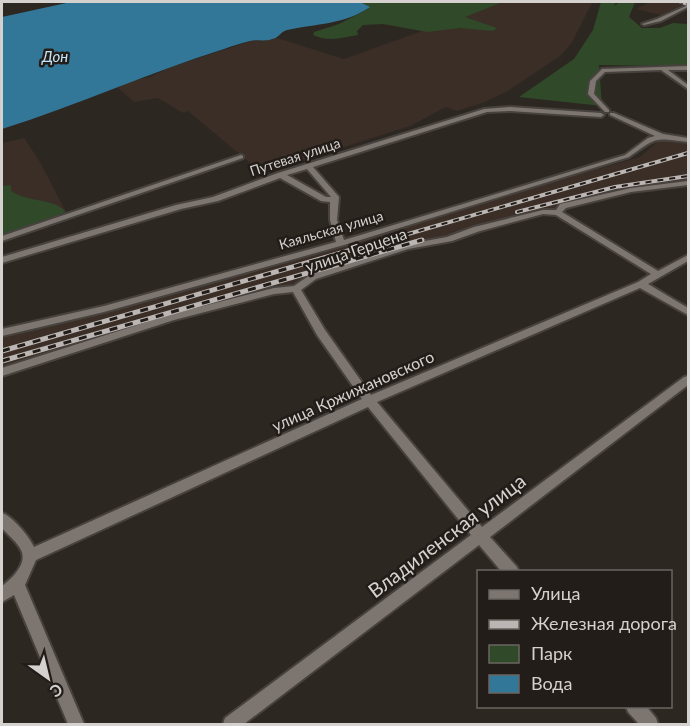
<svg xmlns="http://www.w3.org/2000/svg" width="690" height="726" font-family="Lato,sans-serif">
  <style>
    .built { fill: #3a2e26 }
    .green { fill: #304928 }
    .water { fill: #337798 }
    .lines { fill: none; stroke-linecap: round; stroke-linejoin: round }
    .minor-casing { stroke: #47423e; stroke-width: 4 }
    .minor { fill: #7d7670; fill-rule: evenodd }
    .rail-far2-casing { stroke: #bbb6b3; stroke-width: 2 }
    .rail-far1-casing { stroke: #bbb6b3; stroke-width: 4 }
    .rail-casing { stroke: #bbb6b3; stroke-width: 5 }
    .rail-far2 { stroke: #231d19; stroke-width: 1.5; stroke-dasharray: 4; stroke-linecap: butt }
    .rail-far1 { stroke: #231d19; stroke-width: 2; stroke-dasharray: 6; stroke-linecap: butt }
    .rail { stroke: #231d19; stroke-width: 3; stroke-dasharray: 8; stroke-linecap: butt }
    .labels { text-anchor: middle; stroke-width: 5; stroke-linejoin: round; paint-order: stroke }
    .far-street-label { font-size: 14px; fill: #d5d1ce; stroke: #231d19 }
    .far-water-label { font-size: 15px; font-style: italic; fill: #c1e4f8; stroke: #231d19 }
    .street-label { font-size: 16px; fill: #d5d1ce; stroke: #231d19 }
    .near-street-label { font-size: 20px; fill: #d5d1ce; stroke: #231d19 }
  </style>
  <rect width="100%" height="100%" fill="#2d2722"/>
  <g class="built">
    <polygon points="503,2 592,3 571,44 560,56 506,92 482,103 457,111 446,107 410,126 262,173 188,111 183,113 158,98 134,102 118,88 128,81 150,77 171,67 251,41 277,38 344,59"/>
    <polygon points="650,2 688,2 688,6 669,17 636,9"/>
    <polygon points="24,138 40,162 66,212 2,235 2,143"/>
    <polygon points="688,139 688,181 594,198 413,247 2,372 2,333 170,291 640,157 658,141"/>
  </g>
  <g class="green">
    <path d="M364,2h139l-38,15 32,11 -4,3 -33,-3 -33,4 -44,-8 -20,1 -6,6 1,4c-16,3 -30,7 -45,0l1,-3 25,-8 29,-15 1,-2 -7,-4z"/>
    <polygon points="601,2 616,2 614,6 620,2 635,2 629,17 642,28 660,28 673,23 688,24 688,64 671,66 599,65 602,106 519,97 574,59 593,30"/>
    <path d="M11,185v6c18,12 41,6 55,21l-64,25v-51z"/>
  </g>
  <path class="water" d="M71,2h292l-1,1 8,4c-24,17 -55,17 -83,23 -7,2 -8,8 -15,9 -7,3 -15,0 -22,2 -9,2 -18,5 -26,8 -76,24 -146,56 -222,80v-112z"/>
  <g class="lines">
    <defs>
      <g id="minor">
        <polygon points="688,5 688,7 661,21 644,25 642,24 657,19"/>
        <polygon points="688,66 688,70 668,70 688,85 688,89 661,70 605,72 596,81 594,94 609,110 609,112 605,112 588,94 590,81 602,69"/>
        <path d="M510,107l91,6 3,2 -3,2 -91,-6 -23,1 -174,55 26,30 -2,23 7,20 281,-85 23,-17 7,-2 -45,-21v-2h4l49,21 25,4v4c-34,-4 -30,-6 -59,15l-285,88 -240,67 -102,24v-7l102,-23 232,-64 -6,-22v-18l-9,-1 -41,-23 -62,23 -37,8 -176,53 -3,1v-6l174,-52 37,-8 65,-24 206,-64zM307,169l24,28h-5l-39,-22z"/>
        <polygon points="241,155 243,156 243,158 2,241 2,236"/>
        <path d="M688,181v4l-57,7 -65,16 -4,4 96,59 30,-16v6l-40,23 40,24v7l-48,-27 -263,114 105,125 202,-150 4,-1v9l-198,152 27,30 2,5h-17l-23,-27 -235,179h-21l2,-6 246,-183 -103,-128 -332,153 -11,25 59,139h-16l-54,-129 -12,7v-16c9,-7 26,-22 19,-36 -4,-8 -13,-15 -19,-22v-15c10,3 27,23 32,34l328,-148 -45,-64 -24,-43 -19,2 -100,26 -172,56v-8l170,-54 102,-26 20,-2 16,-11 93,-30 44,-8 27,-10 69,-17h13l4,-6 71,-16zM543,214l13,1 95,59 -13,8 -267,113 -46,-65 -24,-40 15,-11 92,-30 44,-8 28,-10z"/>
        <polygon points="626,706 646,706 656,718 658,724 639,724 628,712"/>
      </g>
    </defs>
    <use href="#minor" class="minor-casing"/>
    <use href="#minor" class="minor"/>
    <defs>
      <polyline id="rail-far2" points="679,2 688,5"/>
      <g id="rail-far1">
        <polyline points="517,212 615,187 688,176"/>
        <polyline points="384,241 688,153"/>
        <polyline points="419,241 422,240"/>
      </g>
      <g id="rail">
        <polyline points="2,351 389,239"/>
        <polyline points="2,361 422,240"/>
      </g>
    </defs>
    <use href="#rail-far2" class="rail-far2-casing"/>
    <use href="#rail-far1" class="rail-far1-casing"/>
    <use href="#rail" class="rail-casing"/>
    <use href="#rail-far2" class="rail-far2"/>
    <use href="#rail-far1" class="rail-far1"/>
    <use href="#rail" class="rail"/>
  </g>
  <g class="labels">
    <g class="far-street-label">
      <text transform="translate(295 157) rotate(-18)" y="5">Путевая улица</text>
      <text transform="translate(331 230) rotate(-16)" y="5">Каяльская улица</text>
    </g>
    <g class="far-water-label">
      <text x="55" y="62">Дон</text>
    </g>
    <g class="street-label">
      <text transform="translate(356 250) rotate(-19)" y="6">улица Герцена</text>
      <text transform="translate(353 391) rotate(-24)" y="6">улица Кржижановского</text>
    </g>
    <g class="near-street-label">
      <text transform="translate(447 536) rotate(-37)" y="7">Владиленская улица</text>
    </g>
  </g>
  <rect width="690" height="726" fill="none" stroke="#d5d1ce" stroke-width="6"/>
  <rect x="477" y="570" width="195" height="138" fill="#231d19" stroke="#6a6561" stroke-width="1.5"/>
  <rect x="489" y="590" width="30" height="9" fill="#7d7670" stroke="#6a6561" stroke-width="1.5"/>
  <text x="531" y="600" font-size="18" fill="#d5d1ce">Улица</text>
  <rect x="489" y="620" width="30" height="9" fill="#bbb6b3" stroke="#6a6561" stroke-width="1.5"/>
  <text x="531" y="630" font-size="18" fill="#d5d1ce">Железная дорога</text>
  <rect x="489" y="645" width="30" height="18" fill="#304928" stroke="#6a6561" stroke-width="1.5"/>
  <text x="531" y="660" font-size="18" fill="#d5d1ce">Парк</text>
  <rect x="489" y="675" width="30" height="18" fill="#337798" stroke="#6a6561" stroke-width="1.5"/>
  <text x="531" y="690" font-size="18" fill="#d5d1ce">Вода</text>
  <g transform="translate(48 678) rotate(146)" stroke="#231d19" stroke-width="4.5" paint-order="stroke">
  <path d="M0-4.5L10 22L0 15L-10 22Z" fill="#d5d1ce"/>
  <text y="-9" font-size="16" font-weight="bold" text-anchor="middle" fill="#d5d1ce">С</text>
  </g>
</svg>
